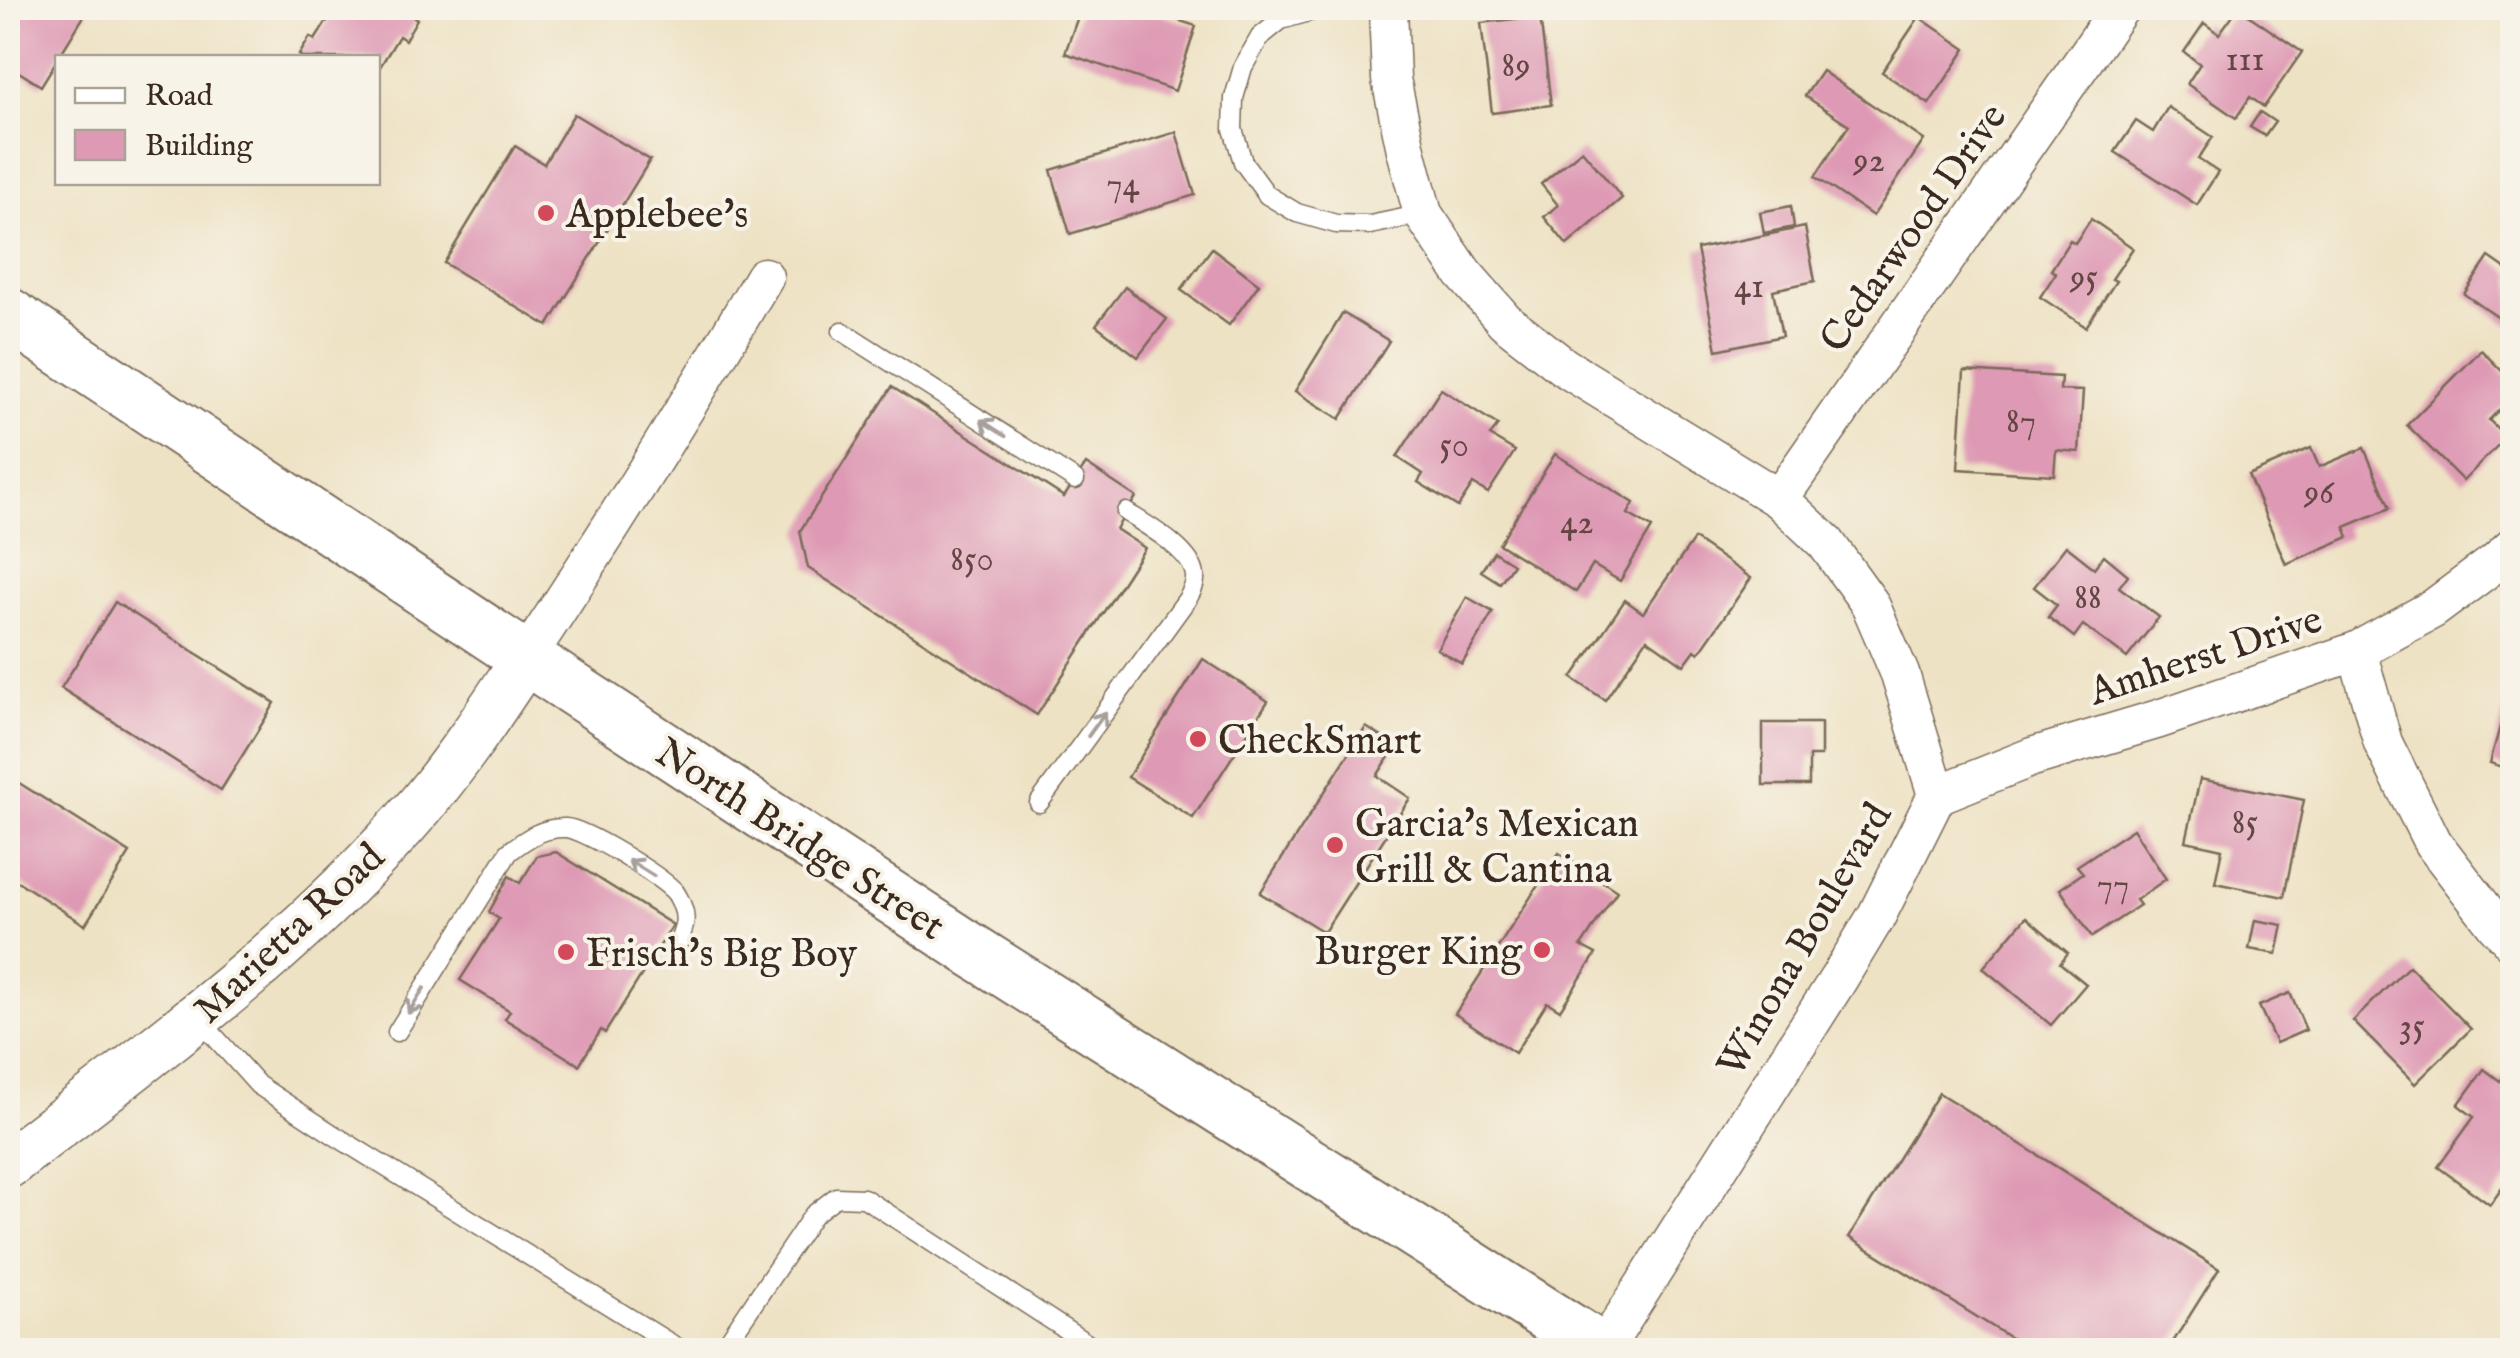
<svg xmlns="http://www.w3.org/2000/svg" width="2520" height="1358" font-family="'IM FELL English',serif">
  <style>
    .building { fill: #de99b4 }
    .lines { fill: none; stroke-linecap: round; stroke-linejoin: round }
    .service-casing { stroke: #7a6a58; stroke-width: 21 }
    .minor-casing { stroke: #7a6a58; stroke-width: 41 }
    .tertiary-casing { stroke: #7a6a58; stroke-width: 51 }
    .secondary-casing { stroke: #7a6a58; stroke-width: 56 }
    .service { stroke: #fff; stroke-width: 18 }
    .minor { stroke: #fff; stroke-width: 38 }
    .tertiary { stroke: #fff; stroke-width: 48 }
    .secondary { stroke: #fff; stroke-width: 52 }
    .oneway { stroke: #a79f9a }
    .poi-dot { fill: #d1495b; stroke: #f7f3e8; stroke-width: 4 }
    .labels { text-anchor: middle; stroke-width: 8; stroke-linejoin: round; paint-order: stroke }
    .number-label { font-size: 35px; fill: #644644 }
    .poi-label { font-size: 40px; fill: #3b2a1e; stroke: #f7f3e8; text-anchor: start }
    .street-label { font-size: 40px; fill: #3b2a1e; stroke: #f7f3e8 }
  </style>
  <rect width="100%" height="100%" fill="#f7f3e8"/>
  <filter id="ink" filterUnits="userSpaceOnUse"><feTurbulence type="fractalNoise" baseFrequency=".01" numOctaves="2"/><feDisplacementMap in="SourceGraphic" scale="20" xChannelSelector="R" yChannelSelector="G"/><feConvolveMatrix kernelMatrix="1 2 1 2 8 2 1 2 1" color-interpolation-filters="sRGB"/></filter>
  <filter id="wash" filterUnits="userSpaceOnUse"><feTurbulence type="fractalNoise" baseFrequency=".0048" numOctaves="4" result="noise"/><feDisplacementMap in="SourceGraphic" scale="40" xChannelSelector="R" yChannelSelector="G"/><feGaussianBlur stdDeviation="2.25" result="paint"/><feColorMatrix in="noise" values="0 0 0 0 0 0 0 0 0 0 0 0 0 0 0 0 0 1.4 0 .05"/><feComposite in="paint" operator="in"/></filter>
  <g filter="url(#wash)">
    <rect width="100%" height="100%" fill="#eee2c4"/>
    <g id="blocks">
      <g class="building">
        <polygon points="8,8 89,8 41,86 8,65"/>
        <polygon points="335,8 412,8 408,13 417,19 405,40 399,36 378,70 378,58 304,58 299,55 310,37 315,40"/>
        <polygon points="1081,8 1140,8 1196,26 1175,91 1065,53"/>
        <polygon points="2238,8 2302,52 2264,107 2250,97 2236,118 2187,84 2200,64 2184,52 2204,23 2219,34"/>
        <polygon points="1540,16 1551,105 1492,113 1481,23"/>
        <polygon points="1919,17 1966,49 1929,104 1882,72"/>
        <polygon points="1822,71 1924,140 1873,216 1815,177 1849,125 1805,96"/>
        <polygon points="2168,107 2213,137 2198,159 2218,172 2197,205 2115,152 2136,121 2153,132"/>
        <polygon points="2260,112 2275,122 2265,136 2250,127"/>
        <polygon points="574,114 650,160 548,326 444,263 515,146 544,164"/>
        <polygon points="1176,132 1195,195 1070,234 1051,170"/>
        <polygon points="1582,150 1622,198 1567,245 1544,217 1558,205 1541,184"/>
        <polygon points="1791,206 1794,227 1764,233 1760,212"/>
        <polygon points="2091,219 2133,248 2112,279 2116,281 2086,327 2040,297 2056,273 2051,270 2070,240 2075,243"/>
        <polygon points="1805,227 1815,281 1773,290 1782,336 1717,350 1697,249"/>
        <polygon points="1212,248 1259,284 1229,325 1181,290"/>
        <polygon points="2489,257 2512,273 2512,327 2464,294"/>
        <polygon points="1125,287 1167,319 1138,357 1096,325"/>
        <polygon points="1343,313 1389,341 1340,419 1295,391"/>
        <polygon points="2481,350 2512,381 2512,397 2489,420 2506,437 2463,481 2407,425"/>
        <polygon points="1964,371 2061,377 2060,390 2083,391 2079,452 2056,450 2054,475 1958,469"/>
        <polygon points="892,387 1064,497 1086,464 1136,497 1116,529 1145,548 1037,715 808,568 800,531"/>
        <polygon points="1441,389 1498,425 1490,436 1515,451 1488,493 1473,484 1458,507 1418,482 1423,474 1397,457"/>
        <polygon points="2311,448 2319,467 2364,448 2390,508 2345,527 2349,537 2286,564 2248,475"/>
        <polygon points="1555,454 1634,503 1628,514 1652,528 1620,581 1593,565 1576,592 1499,544"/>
        <polygon points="1694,539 1751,578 1699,653 1695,650 1684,665 1647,639 1605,700 1572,678 1625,600 1643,613"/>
        <polygon points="2066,546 2094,568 2104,555 2128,575 2119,587 2159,617 2127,658 2083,625 2074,637 2048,617 2057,605 2034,587"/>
        <polygon points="1494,552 1513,564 1500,583 1481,571"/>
        <polygon points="1467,597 1493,612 1462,664 1437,649"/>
        <polygon points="115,602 275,703 221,790 61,688"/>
        <polygon points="1203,659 1268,701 1193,818 1128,777"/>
        <polygon points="2511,686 2512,687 2512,770 2490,763"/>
        <polygon points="1763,723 1821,723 1821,756 1809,756 1809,785 1763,785"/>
        <polygon points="1366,727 1396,746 1377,776 1410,798 1324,932 1260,893"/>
        <polygon points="8,776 130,853 85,925 8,875"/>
        <polygon points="2200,779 2304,800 2284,897 2215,883 2222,849 2186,841"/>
        <polygon points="2133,829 2166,879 2136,900 2140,905 2092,937 2060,889 2083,873 2077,866"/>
        <polygon points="556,852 673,925 605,1033 601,1030 579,1065 505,1019 510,1011 460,980 499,919 489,912 509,876 520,883 537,856"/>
        <polygon points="1559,853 1617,891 1581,946 1596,954 1560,1010 1547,1002 1515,1053 1455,1014"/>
        <polygon points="2026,917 2068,953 2060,963 2086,984 2051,1025 1983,968"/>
        <polygon points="2255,920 2283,925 2277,954 2249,949"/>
        <polygon points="2409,966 2471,1029 2415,1084 2353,1021"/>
        <polygon points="2290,993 2306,1030 2276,1043 2259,1006"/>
        <polygon points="2484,1069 2500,1081 2508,1071 2512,1074 2512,1174 2490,1205 2438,1167 2474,1117 2458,1105"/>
        <polygon points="1939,1093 2219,1269 2168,1350 2030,1350 1849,1237"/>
      </g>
    </g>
  </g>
  <g filter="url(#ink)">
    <use href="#blocks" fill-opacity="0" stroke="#7a6a58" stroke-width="2.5"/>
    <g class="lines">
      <defs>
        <g id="service">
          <polyline points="1323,8 1281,20 1260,37 1243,67 1234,98 1233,129 1243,162 1267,195 1297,213 1336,224 1370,225 1423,214"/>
          <polyline points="842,331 1075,480"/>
          <path d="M1039,803l149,-205c4,-7 8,-14 7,-22 -2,-25 -49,-51 -69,-64"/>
          <polyline points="198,1018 258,1085 334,1135 681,1350"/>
          <path d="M397,1032l112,-180c18,-14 34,-25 57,-24 19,1 96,49 109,64 1,1 7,12 7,14 6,14 1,24 -4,38"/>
          <polyline points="722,1350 813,1215 836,1197 864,1198 1097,1350"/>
        </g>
        <g id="minor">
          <polyline points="1388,8 1391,79 1406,150 1423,214 1463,273 1505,321 1564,367 1779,499 1826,543 1870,604 1900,674 1937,795 1877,915 1839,978 1603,1350"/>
          <polyline points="1779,499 2120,8"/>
          <polyline points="2357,651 2383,743 2433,843 2496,925 2512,942"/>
          <path d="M526,658c82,-125 162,-251 238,-381"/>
          <polyline points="1937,795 2032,757 2159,719 2357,651 2433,609 2496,562 2512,547"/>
        </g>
        <path id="tertiary" d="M8,1164c143,-111 293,-219 412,-358 39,-46 72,-97 106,-148"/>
        <polyline id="secondary" points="8,314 526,658 967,947 1602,1350"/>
      </defs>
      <use href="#service" class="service-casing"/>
      <use href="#minor" class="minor-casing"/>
      <use href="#tertiary" class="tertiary-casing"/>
      <use href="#secondary" class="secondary-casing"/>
      <use href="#service" class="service"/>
      <use href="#minor" class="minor"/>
      <use href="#tertiary" class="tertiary"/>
      <use href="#secondary" class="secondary"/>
    </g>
    <defs><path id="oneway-shaft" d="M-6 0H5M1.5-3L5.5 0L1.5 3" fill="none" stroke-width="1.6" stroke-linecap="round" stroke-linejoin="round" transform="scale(2.5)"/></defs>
    <g class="oneway">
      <use href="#oneway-shaft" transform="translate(993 428) rotate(-147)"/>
      <use href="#oneway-shaft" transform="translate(1097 724) rotate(-54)"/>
      <use href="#oneway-shaft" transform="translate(641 868) rotate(-148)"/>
      <use href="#oneway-shaft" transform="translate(416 1001) rotate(122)"/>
    </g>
  </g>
  <g class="poi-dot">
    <circle cx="546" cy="213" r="10"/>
    <circle cx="1198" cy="739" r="10"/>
    <circle cx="1335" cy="845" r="10"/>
    <circle cx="1542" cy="950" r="10"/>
    <circle cx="566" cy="952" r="10"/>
  </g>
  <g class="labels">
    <g class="number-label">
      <text x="2245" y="70">111</text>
      <text x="1516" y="76">89</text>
      <text x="1869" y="171">92</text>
      <text x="1123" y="195">74</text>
      <text x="2084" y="288">95</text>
      <text x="1749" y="297">41</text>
      <text x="2021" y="432">87</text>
      <text x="1454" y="456">50</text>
      <text x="2319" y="503">96</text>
      <text x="1577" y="533">42</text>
      <text x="972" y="570">850</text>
      <text x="2088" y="608">88</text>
      <text x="2245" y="833">85</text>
      <text x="2113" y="896">77</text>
      <text x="2412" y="1037">35</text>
    </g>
    <g class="poi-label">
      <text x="566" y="227">Applebee's</text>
      <text x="1218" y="753">CheckSmart</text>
      <text x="1355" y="836">Garcia's Mexican<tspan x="1355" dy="46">Grill &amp; Cantina</tspan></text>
      <text x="1522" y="964" text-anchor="end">Burger King</text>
      <text x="586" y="966">Frisch's Big Boy</text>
    </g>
    <g class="street-label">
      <text transform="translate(1912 227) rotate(-55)" y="14">Cedarwood Drive</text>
      <text transform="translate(2205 654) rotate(-18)" y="14">Amherst Drive</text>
      <text transform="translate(801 838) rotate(33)" y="14">North Bridge Street</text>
      <text transform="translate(288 932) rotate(-43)" y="14">Marietta Road</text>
      <text transform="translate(1803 939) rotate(-60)" y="14">Winona Boulevard</text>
    </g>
  </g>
  <rect width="2520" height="1358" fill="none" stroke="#f7f3e8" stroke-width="40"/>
  <rect x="55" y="55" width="325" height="130" fill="#f7f3e8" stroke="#aca397" stroke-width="2.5"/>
  <rect x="75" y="88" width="50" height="15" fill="#ffffff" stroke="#aca397" stroke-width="2.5"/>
  <text x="145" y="105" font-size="30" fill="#3b2a1e">Road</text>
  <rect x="75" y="130" width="50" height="30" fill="#de99b4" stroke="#aca397" stroke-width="2.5"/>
  <text x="145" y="155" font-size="30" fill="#3b2a1e">Building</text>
</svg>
